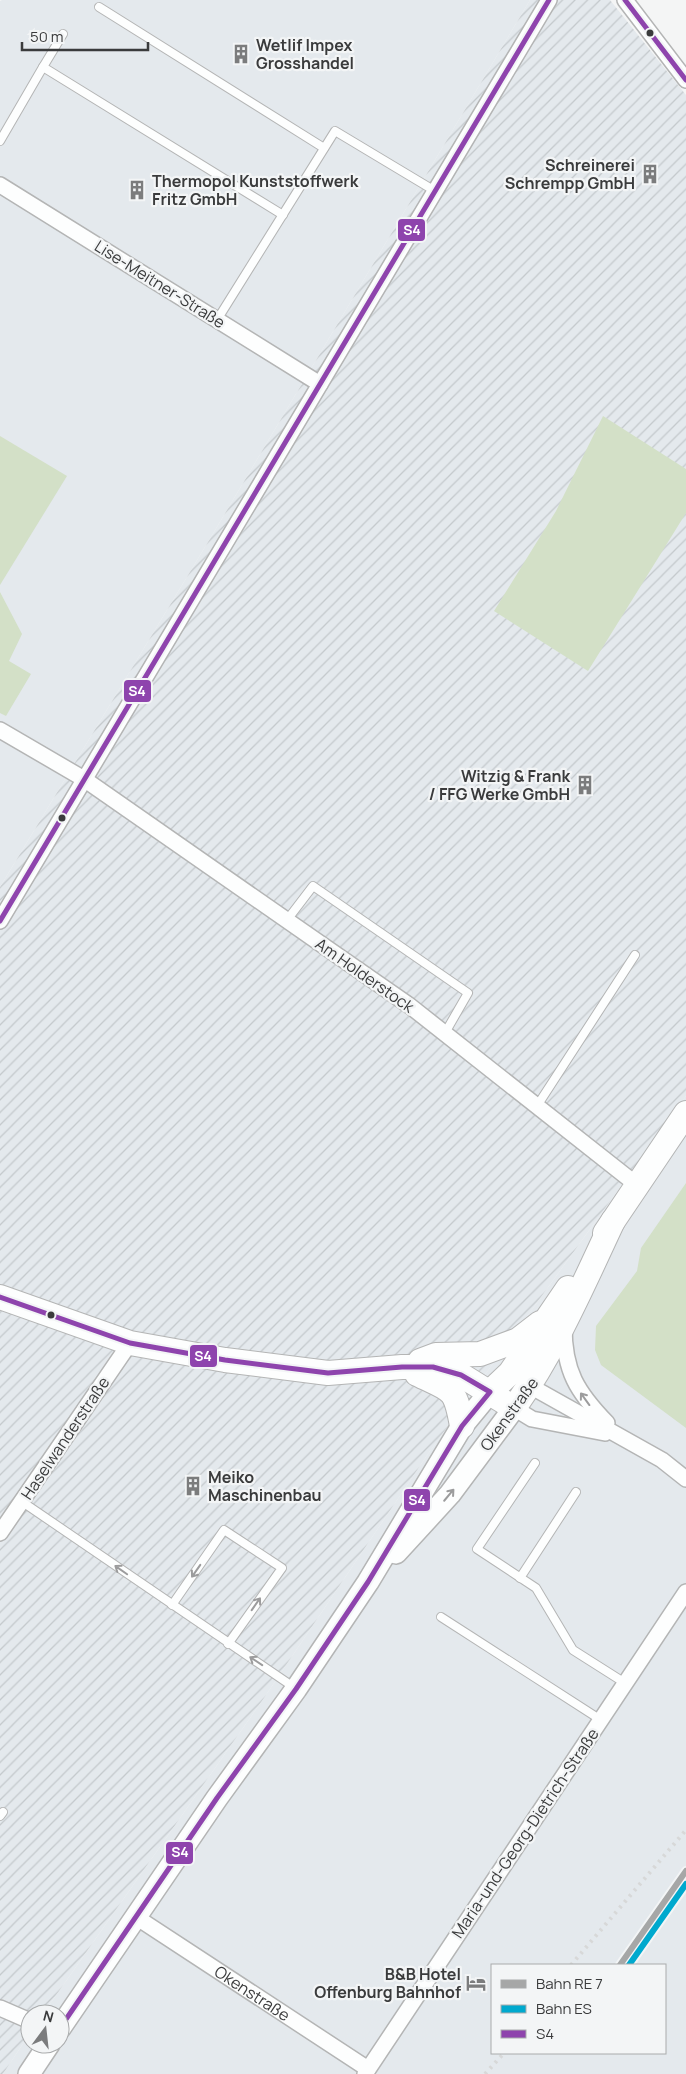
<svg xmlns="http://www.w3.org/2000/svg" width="686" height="2074" font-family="Manrope,sans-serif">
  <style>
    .built { fill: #e4e9ed; fill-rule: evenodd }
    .industrial { fill: url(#industrial-furrows) }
    .green { fill: #d3e0c7 }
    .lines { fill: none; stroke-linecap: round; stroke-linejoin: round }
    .lane-casing { stroke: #b4b5b5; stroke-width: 10 }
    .street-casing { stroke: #b4b5b5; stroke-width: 18 }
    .secondary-casing { stroke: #b4b5b5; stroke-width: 24 }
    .primary-casing { stroke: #b4b5b5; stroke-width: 26 }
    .lane { stroke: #fdfefe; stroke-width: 8 }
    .street { stroke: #fdfefe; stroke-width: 15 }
    .secondary { stroke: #fdfefe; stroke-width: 21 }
    .primary { stroke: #fdfefe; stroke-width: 24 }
    .rail { stroke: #d7d8d8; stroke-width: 4; stroke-dasharray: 2.5 5; stroke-linecap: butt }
    .bus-1-casing { stroke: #f3f5f6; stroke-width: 9 }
    .bus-1 { stroke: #8e44ad; stroke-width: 5 }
    .rail-1-casing { stroke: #f3f5f6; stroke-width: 10 }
    .rail-2-casing { stroke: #f3f5f6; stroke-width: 10 }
    .rail-1 { stroke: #a6a7a7; stroke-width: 6 }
    .rail-2 { stroke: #00a9ce; stroke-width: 6 }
    .oneway { stroke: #9c9c9d }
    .bus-dot { fill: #3a3b3c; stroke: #f3f5f6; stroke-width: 2 }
    .labels { text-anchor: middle; stroke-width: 4.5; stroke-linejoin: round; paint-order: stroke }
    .poi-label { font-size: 16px; font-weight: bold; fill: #3a3b3c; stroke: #f3f5f6; text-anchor: start }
    .street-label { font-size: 16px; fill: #3a3b3c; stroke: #f3f5f6 }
    .line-badge { stroke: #f3f5f6; stroke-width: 2 }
    .badge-label { font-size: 14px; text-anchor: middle; font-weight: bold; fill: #fff }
  </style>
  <defs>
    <pattern id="industrial-furrows" width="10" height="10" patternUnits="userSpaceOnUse" patternTransform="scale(1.25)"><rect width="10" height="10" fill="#e4e9ed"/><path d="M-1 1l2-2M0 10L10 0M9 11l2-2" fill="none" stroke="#c4c9cc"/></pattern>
  </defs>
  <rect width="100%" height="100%" fill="#f4f5f5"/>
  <g class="built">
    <polygon points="2,0 530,0 208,542 0,887 0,1"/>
    <path d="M686,1096v978h-683l27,-41v11h30v-30h-17l221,-316 166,-247zM492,1965h173v88h-173z"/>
  </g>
  <polygon class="industrial" points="530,0 610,0 686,95 686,1096 430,1451 264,1698 43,2014 30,2014 30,2033 3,2074 0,2074 0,887 208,542"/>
  <g class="green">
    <polygon points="603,416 686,469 686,513 588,671 494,611 556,511"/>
    <polygon points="0,436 67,476 0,585"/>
    <polygon points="0,592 22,634 9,661 31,674 6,716 0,713"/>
    <polygon points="686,1183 686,1428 601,1365 595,1350 596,1326 637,1271 641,1248"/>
  </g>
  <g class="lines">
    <defs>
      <g id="lane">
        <polyline points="99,7 324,148"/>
        <polyline points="63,34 43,67 283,215"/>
        <polyline points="0,141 43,67"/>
        <polyline points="217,320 335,131 435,191"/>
        <polyline points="287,920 313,886 468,993 445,1033"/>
        <polyline points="537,1106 635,955"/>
        <polyline points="535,1463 477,1549 536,1588 573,1650 625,1683"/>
        <polyline points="21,1501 295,1688"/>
        <polyline points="520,1578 576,1492"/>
        <polyline points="172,1605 224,1530 282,1568 228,1644"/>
        <polyline points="441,1617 601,1720"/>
        <polyline points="0,1816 3,1812"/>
      </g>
      <g id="street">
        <polyline points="625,0 686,80"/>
        <polyline points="0,185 320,384"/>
        <polyline points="0,730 84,779 410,1006 637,1185"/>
        <polyline points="0,921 549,0"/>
        <path d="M564,1327c0,44 13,65 43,96"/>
        <polyline points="530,1386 662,1460 686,1479"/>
        <polyline points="514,1408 532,1419 605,1433"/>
        <polyline points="0,1533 130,1343"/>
        <path id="s1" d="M136,1917l232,152"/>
        <polyline points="0,2008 30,2021"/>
        <polyline points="365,2074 686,1592"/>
      </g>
      <g id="secondary">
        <polyline points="396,1553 450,1494 514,1408"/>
        <polyline points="60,2028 217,1798 296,1689 368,1582 462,1426 490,1392"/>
        <polyline points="29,2074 49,2044"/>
      </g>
      <g id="primary">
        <polyline points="605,1233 686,1113"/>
        <path d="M0,1297l130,46 95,17 103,13 74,-6h31l28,8 53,33c41,-58 69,-123 99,-187"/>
        <polyline points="420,1361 436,1355 480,1354 518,1340 540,1323"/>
        <path d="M417,1374c35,17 38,12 45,52"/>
        <polyline points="490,1392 510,1373 568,1288"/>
      </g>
    </defs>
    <use href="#lane" class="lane-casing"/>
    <use href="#street" class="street-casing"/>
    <use href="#secondary" class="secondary-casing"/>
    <use href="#primary" class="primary-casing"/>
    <use href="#lane" class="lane"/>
    <use href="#street" class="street"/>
    <use href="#secondary" class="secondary"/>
    <use href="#primary" class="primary"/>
    <g class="rail">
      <polyline points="571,1965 686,1830"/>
      <polyline points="485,2074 504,2053"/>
    </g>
    <defs>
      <g id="bus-1">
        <polyline points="625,0 686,80"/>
        <polyline points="0,921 549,0"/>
        <polyline points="0,1297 130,1343 225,1360 328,1373 402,1367 433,1367 461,1375 490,1392 462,1426 368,1582 296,1689 217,1798 60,2028"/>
      </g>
    </defs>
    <use href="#bus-1" class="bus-1-casing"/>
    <use href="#bus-1" class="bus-1"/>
    <defs>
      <polyline id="rail-1" points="620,1965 686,1871"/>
      <polyline id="rail-2" points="629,1965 686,1884"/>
    </defs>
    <use href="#rail-1" class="rail-1-casing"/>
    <use href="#rail-2" class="rail-2-casing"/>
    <use href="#rail-1" class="rail-1"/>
    <use href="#rail-2" class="rail-2"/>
  </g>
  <defs><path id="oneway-shaft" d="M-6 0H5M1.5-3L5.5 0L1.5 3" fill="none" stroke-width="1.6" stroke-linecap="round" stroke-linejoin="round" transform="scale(1.25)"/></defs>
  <g class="oneway">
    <use href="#oneway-shaft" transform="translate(585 1399) rotate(-126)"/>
    <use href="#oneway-shaft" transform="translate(449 1495) rotate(-50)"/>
    <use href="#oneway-shaft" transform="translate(121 1570) rotate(-145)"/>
    <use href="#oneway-shaft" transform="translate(196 1571) rotate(125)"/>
    <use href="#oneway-shaft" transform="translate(256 1604) rotate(-55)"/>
    <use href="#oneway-shaft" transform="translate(256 1661) rotate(-146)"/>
  </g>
  <defs>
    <symbol id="building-bare" viewBox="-9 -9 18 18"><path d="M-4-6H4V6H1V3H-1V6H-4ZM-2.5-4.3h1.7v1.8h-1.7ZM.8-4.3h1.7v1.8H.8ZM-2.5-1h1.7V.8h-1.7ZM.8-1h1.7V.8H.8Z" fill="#7b7c7d" stroke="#f3f5f6" stroke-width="2.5" paint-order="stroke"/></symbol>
    <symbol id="hotel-bare" viewBox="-9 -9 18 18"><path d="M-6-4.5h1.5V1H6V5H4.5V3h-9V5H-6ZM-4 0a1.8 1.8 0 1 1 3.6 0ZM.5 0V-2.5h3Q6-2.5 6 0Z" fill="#7b7c7d" stroke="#f3f5f6" stroke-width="2.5" paint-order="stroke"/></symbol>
  </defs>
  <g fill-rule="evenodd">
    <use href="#building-bare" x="227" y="40" width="28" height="28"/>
    <use href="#building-bare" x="636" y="160" width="28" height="28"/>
    <use href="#building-bare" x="123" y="176" width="28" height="28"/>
    <use href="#building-bare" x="571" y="771" width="28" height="28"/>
    <use href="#building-bare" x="179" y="1472" width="28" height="28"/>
    <use href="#hotel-bare" x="462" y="1969" width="28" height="28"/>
  </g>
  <g class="bus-dot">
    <circle cx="650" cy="33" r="4.5"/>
    <circle cx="62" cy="818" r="4.5"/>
    <circle cx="51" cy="1315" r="4.5"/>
  </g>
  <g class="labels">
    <g class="poi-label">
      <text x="256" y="51">Wetlif Impex<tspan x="256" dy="18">Grosshandel</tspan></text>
      <text x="635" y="171" text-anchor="end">Schreinerei<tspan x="635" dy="18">Schrempp GmbH</tspan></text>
      <text x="152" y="187">Thermopol Kunststoffwerk<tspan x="152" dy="18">Fritz GmbH</tspan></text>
      <text x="570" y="782" text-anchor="end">Witzig &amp; Frank<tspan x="570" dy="18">/ FFG Werke GmbH</tspan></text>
      <text x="208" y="1483">Meiko<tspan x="208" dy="18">Maschinenbau</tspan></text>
      <text x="461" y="1980" text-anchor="end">B&amp;B Hotel<tspan x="461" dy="18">Offenburg Bahnhof</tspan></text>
    </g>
    <g class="street-label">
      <text transform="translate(160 284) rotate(32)" y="6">Lise-Meitner-Straße</text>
      <text transform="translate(365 975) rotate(35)" y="6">Am Holderstock</text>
      <text transform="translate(509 1414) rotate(-54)" y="6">Okenstraße</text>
      <text transform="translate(65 1438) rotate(-56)" y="6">Haselwanderstraße</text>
      <text transform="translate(525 1833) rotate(-56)" y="6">Maria-und-Georg-Dietrich-Straße</text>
      <text dy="6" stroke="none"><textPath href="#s1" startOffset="139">Okenstraße</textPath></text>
    </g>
  </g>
  <g class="line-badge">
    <rect x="397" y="218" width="29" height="24" rx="5" fill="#8e44ad"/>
    <rect x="123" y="679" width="29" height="24" rx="5" fill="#8e44ad"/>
    <rect x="189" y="1344" width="29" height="24" rx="5" fill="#8e44ad"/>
    <rect x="403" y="1488" width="28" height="24" rx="5" fill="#8e44ad"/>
    <rect x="165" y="1841" width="29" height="24" rx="5" fill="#8e44ad"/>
  </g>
  <g class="badge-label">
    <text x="412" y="235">S4</text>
    <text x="137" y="696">S4</text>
    <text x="203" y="1361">S4</text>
    <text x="417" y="1505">S4</text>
    <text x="180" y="1857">S4</text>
  </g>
  <rect x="491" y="1964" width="175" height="90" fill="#f3f5f6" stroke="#a9abac"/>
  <rect x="501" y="1980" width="25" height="8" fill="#a6a7a7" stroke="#a9abac"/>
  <text x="536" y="1989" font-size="15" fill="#3a3b3c">Bahn RE 7</text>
  <rect x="501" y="2005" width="25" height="8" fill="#00a9ce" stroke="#a9abac"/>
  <text x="536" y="2014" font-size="15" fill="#3a3b3c">Bahn ES</text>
  <rect x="501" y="2030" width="25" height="8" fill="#8e44ad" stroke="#a9abac"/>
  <text x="536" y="2039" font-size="15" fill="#3a3b3c">S4</text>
  <g transform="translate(45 2029) rotate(15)"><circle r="24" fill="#f3f5f6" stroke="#a9abac"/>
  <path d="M0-4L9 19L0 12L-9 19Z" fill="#7b7c7d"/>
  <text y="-8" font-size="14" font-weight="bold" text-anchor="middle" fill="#3a3b3c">N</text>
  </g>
  <path d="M22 42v8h126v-8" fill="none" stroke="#3a3b3c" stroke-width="2.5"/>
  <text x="30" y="42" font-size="15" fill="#3a3b3c" stroke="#f3f5f6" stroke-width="4" paint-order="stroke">50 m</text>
</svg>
